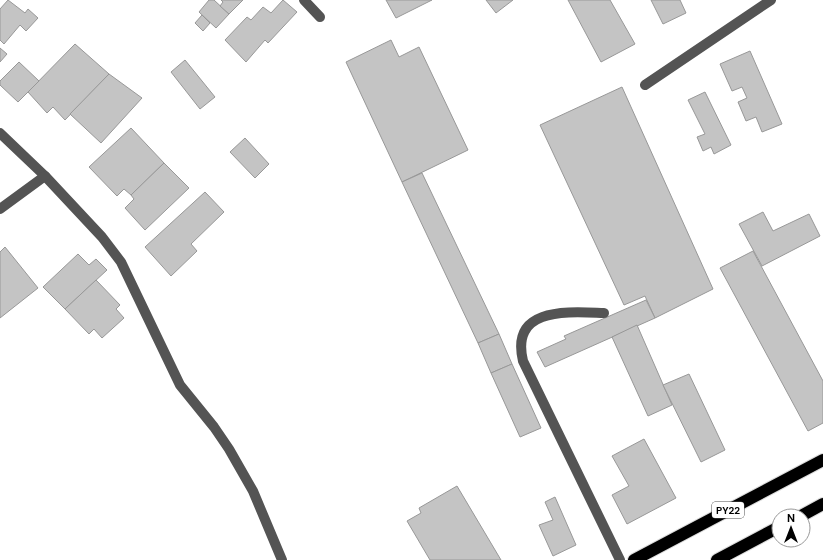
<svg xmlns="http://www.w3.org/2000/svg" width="823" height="560" font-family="'DM Sans',sans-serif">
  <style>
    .building { fill: #c4c4c4; stroke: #989898 }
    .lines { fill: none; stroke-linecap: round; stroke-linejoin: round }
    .highway-casing { stroke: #dbdbdb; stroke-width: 14 }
    .minor { stroke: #545454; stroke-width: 10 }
    .highway { stroke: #000; stroke-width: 12 }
    .labels { text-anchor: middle; stroke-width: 3; stroke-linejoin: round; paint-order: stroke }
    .shield { fill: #fff; stroke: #4c4c4c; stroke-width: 1 }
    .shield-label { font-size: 10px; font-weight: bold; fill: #000 }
  </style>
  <rect width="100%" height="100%" fill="#fff"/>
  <g class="building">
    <polygon points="8,0 25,13 28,9 38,18 26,31 20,25 4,44 0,40 0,9"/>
    <polygon points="209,0 214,0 229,14 216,28 199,12"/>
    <polygon points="221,0 243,0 229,14 220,6 223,2"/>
    <polygon points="283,0 297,12 268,43 265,40 246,62 225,40 247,17 251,20 263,7 271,13"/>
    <polygon points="386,0 432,0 396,18"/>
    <polygon points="486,0 513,0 496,13"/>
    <polygon points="568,0 610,0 635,44 601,62"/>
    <polygon points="651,0 680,0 686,13 663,24"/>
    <polygon points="202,15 210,23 203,31 195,23"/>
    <polygon points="391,40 399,57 419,47 468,150 402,182 346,62"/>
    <polygon points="75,44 109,74 65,120 53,107 47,113 28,92"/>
    <polygon points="0,48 7,54 0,62"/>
    <polygon points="750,51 782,124 762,132 756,117 746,121 738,102 747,98 742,87 732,91 720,64"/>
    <polygon points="185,60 215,97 200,109 171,72"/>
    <polygon points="19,62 39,81 18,102 0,85 0,81"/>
    <polygon points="109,74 142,98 101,143 70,114"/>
    <polygon points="622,87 713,289 655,318 645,296 624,305 540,125"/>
    <polygon points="705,92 731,145 714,154 711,147 703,151 697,137 705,134 688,100"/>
    <polygon points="131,128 164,163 131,195 124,189 117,196 89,167"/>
    <polygon points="245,138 269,164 255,178 230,152"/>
    <polygon points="164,163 189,188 145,230 125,208 134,199 131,195"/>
    <polygon points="422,173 499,334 478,343 402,182"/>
    <polygon points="205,192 224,212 191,244 197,251 171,276 145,247"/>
    <polygon points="763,212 773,231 809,214 820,236 762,266 739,224"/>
    <polygon points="5,247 38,288 0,318 0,252"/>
    <polygon points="753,251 823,381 823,423 808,431 720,268"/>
    <polygon points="78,254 89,265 96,259 107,270 65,309 43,287"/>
    <polygon points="96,280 120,305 116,309 124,318 102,338 94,329 89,334 65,309"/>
    <polygon points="646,300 655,318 545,367 537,352 566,339 564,336"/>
    <polygon points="637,325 672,405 648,416 612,337"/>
    <polygon points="499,334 512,364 491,373 478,343"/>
    <polygon points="512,364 541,428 520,437 491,373"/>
    <polygon points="689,374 725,450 701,462 663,385"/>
    <polygon points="644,439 676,498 627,524 612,495 629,486 612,456"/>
    <polygon points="457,486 501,560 430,560 407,521 421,513 419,508"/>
    <polygon points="555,497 576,545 553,556 539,525 553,520 545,502"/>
  </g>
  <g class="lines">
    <defs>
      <g id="highway">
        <polyline points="801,516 823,504"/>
        <polyline points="634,560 823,460"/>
        <polyline points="717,560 779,527"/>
      </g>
    </defs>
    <use href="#highway" class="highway-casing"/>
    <g class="minor">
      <polyline points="304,0 320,17"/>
      <polyline points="645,85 771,0"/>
      <polyline points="0,133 45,176 102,237 121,262 180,385 214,427 229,449 253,491 282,560"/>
      <polyline points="0,209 45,176"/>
      <path d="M604,313c-35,-1 -94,-7 -81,48l97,199"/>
    </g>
    <use href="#highway" class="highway"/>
  </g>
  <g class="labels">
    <rect class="shield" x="712" y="502" width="32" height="16" rx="3"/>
    <g class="shield-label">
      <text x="728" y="514">PY22</text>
    </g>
  </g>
  <g transform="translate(791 528)"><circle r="19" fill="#ffffff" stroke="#999999"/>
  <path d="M0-3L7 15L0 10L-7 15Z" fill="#000000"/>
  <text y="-6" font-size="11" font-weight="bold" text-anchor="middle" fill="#000000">N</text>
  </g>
</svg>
